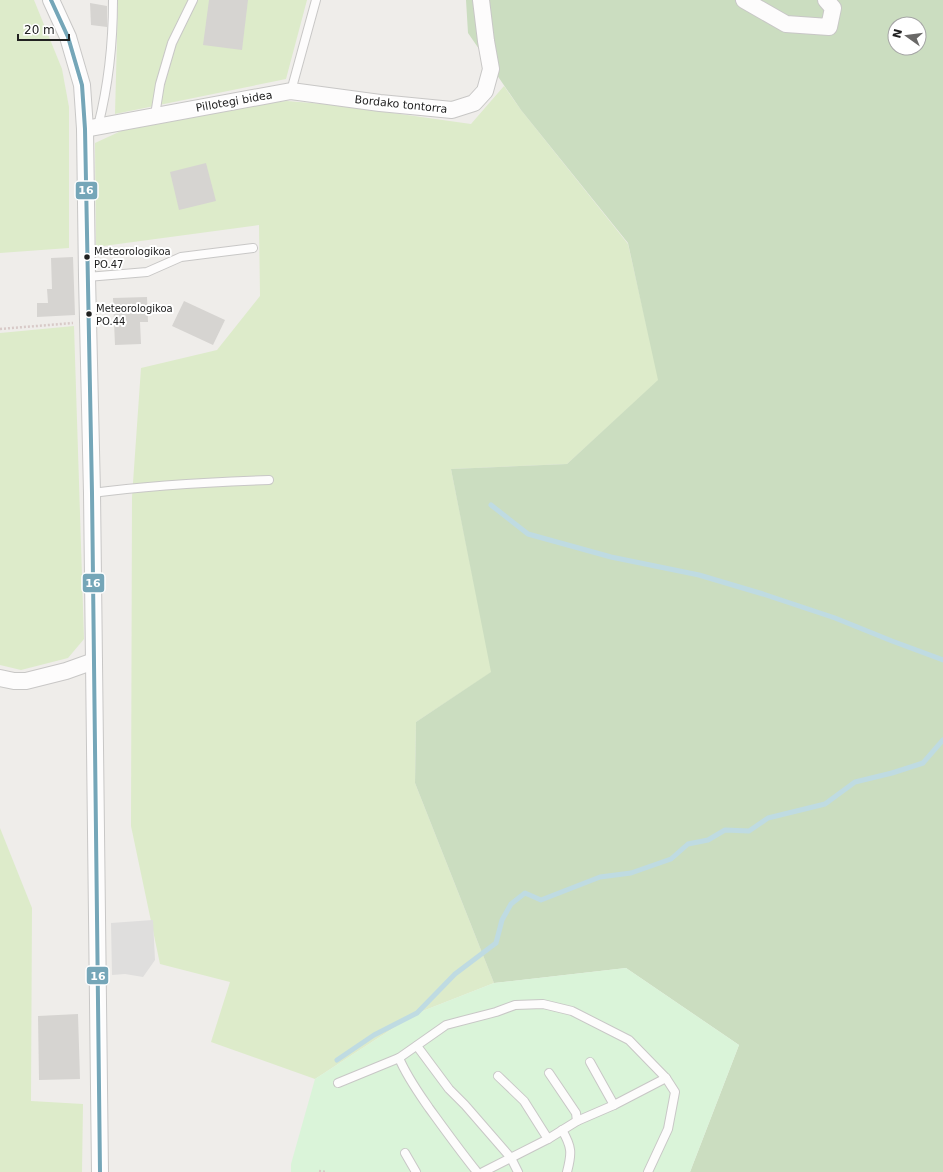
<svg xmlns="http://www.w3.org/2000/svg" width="943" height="1172" font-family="'DejaVu Sans',sans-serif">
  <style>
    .grass { fill: #ddebca }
    .forest { fill: #cbddc0; fill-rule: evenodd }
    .park { fill: #daf4d9 }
    .parking { fill: #dfdedd }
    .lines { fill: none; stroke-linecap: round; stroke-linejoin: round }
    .stream { stroke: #bfdbe2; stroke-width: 5 }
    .building { fill: #d6d4d1 }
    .lane-casing { stroke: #c8c7c6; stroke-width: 10 }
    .street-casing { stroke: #c8c7c6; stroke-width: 18 }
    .path { stroke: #d8cac8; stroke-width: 2.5; stroke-dasharray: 2 2; stroke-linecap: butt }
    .lane { stroke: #fdfcfc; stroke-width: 8 }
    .street { stroke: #fdfcfc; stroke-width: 16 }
    .bus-1-casing { stroke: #fff; stroke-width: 7 }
    .bus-1 { stroke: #75a6b8; stroke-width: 4 }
    .bus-dot { fill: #212121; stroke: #fff; stroke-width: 1.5 }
    .labels { text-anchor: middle; stroke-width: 4; stroke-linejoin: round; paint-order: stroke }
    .bus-label { font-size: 10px; fill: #212121; stroke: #fff; text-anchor: start }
    .street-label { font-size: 11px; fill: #212121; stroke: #fff }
    .line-badge { stroke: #fff; stroke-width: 1.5 }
    .badge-label { font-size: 11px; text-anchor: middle; font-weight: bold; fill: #fff }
  </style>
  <rect width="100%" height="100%" fill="#efedea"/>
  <g class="grass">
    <polygon points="0,0 34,0 62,69 69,107 69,248 0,253"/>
    <polygon points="118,0 307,0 286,79 115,114"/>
    <polygon points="504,86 521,110 628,244 659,380 567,464 451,469 492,672 416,722 415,783 494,983 415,1014 315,1079 211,1042 230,982 160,964 131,826 132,497 141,368 217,350 260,296 259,225 96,247 95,143 134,125 243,105 287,101 336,105 471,124"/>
    <polygon points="74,326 84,639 68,658 21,670 0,665 0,333"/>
    <polygon points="0,828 32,908 31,1101 83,1104 82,1172 0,1172"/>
  </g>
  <path class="forest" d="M466,0h477v1172h-253l49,-127 -113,-77 -132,15 -79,-200 1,-61 75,-50 -40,-203 116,-5 91,-84 -30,-137 -107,-133 -53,-77zM895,24h24v24h-24z"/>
  <polygon class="park" points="626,968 739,1045 690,1172 291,1172 291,1164 315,1079 415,1014 494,983"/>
  <polygon class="parking" points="153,920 155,960 143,977 125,974 112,975 111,923"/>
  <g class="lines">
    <g class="stream">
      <polyline points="491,505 528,534 611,557 699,575 763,594 835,618 892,641 943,660"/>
      <polyline points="337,1060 374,1035 417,1013 455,974 496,943 502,920 511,904 525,893 541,900 600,877 631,873 671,859 688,844 708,840 725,830 749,831 768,818 825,804 855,782 892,773 923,763 943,740"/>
    </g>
  </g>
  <g class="building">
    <polygon points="209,0 248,0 242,50 203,45"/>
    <polygon points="90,3 107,6 107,27 91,25"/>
    <polygon points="206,163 216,201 179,210 170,172"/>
    <polygon points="73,257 75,315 37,317 37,303 48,303 47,289 52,289 51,258"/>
    <polygon points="147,297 148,322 140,322 141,344 115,345 113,298"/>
    <polygon points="184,301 225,320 213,345 172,326"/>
    <polygon points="78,1014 80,1079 39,1080 38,1016"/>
  </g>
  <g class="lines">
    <defs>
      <g id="lane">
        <polyline points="291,91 316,0"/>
        <polyline points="155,115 160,84 172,43 193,0"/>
        <path d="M98,126c10,-39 15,-86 15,-126"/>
        <polyline points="87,277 147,272 181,257 253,248"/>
        <path d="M92,493c59,-8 118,-11 177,-13"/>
        <polyline points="417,1046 449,1089 465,1105 511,1158 518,1172"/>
        <path d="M399,1058c8,19 19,34 30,50 16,22 31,43 48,64"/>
        <polyline points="590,1062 614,1105"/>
        <polyline points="549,1073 576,1113 577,1121"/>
        <polyline points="498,1076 524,1101 548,1139"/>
        <polyline points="338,1083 399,1058 446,1025 496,1012 515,1005 543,1004 572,1011 629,1040 666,1078 675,1092 668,1129 648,1172"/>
        <path d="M562,1130c10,17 10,23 5,42"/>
        <polyline points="405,1153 416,1172"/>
        <polyline points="483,1172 548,1139 577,1121 614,1105 666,1078"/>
      </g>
      <g id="street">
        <polyline points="51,0 68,37 82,85 85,129 87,277 92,493 100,1172"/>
        <polyline points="744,0 786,24 829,27 833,8 826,0"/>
        <polyline points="85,129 291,91 380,103 452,110 474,103 485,91 491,69 486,41 481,0"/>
        <polyline points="0,678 14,681 26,681 66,671 94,661"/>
      </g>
    </defs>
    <use href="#lane" class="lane-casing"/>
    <use href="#street" class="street-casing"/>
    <g class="path">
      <polyline points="0,329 73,323"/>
      <polyline points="319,1171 327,1172"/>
    </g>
    <use href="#lane" class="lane"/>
    <use href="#street" class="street"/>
    <defs>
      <polyline id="bus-1" points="51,0 68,37 82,85 85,129 92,493 100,1172"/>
    </defs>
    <use href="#bus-1" class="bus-1-casing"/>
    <use href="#bus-1" class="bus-1"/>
  </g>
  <g class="bus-dot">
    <circle cx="87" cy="257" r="3.5"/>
    <circle cx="89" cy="314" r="3.5"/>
  </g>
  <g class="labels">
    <g class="bus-label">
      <text x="94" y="255">Meteorologikoa<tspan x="94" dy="13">PO.47</tspan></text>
      <text x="96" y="312">Meteorologikoa<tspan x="96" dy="13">PO.44</tspan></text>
    </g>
    <g class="street-label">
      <text transform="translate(234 101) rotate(-10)" y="4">Pillotegi bidea</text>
      <text transform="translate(401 104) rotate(6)" y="4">Bordako tontorra</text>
    </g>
  </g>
  <g class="line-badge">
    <rect x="75" y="181" width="23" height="19" rx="4" fill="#75a6b8"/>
    <rect x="82" y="573" width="23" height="20" rx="4" fill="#75a6b8"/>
    <rect x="86" y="966" width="23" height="19" rx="4" fill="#75a6b8"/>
  </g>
  <g class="badge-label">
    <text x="86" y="194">16</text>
    <text x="93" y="587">16</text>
    <text x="98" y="980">16</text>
  </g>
  <g transform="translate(907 36) rotate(284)"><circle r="19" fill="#ffffff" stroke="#a6a6a6"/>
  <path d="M0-3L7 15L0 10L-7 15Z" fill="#696867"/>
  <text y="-6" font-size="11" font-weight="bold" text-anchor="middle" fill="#212121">N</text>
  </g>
  <path d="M18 34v6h51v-6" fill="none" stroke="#212121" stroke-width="2"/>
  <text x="24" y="34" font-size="12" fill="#212121" stroke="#ffffff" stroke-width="3" paint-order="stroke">20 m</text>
</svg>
